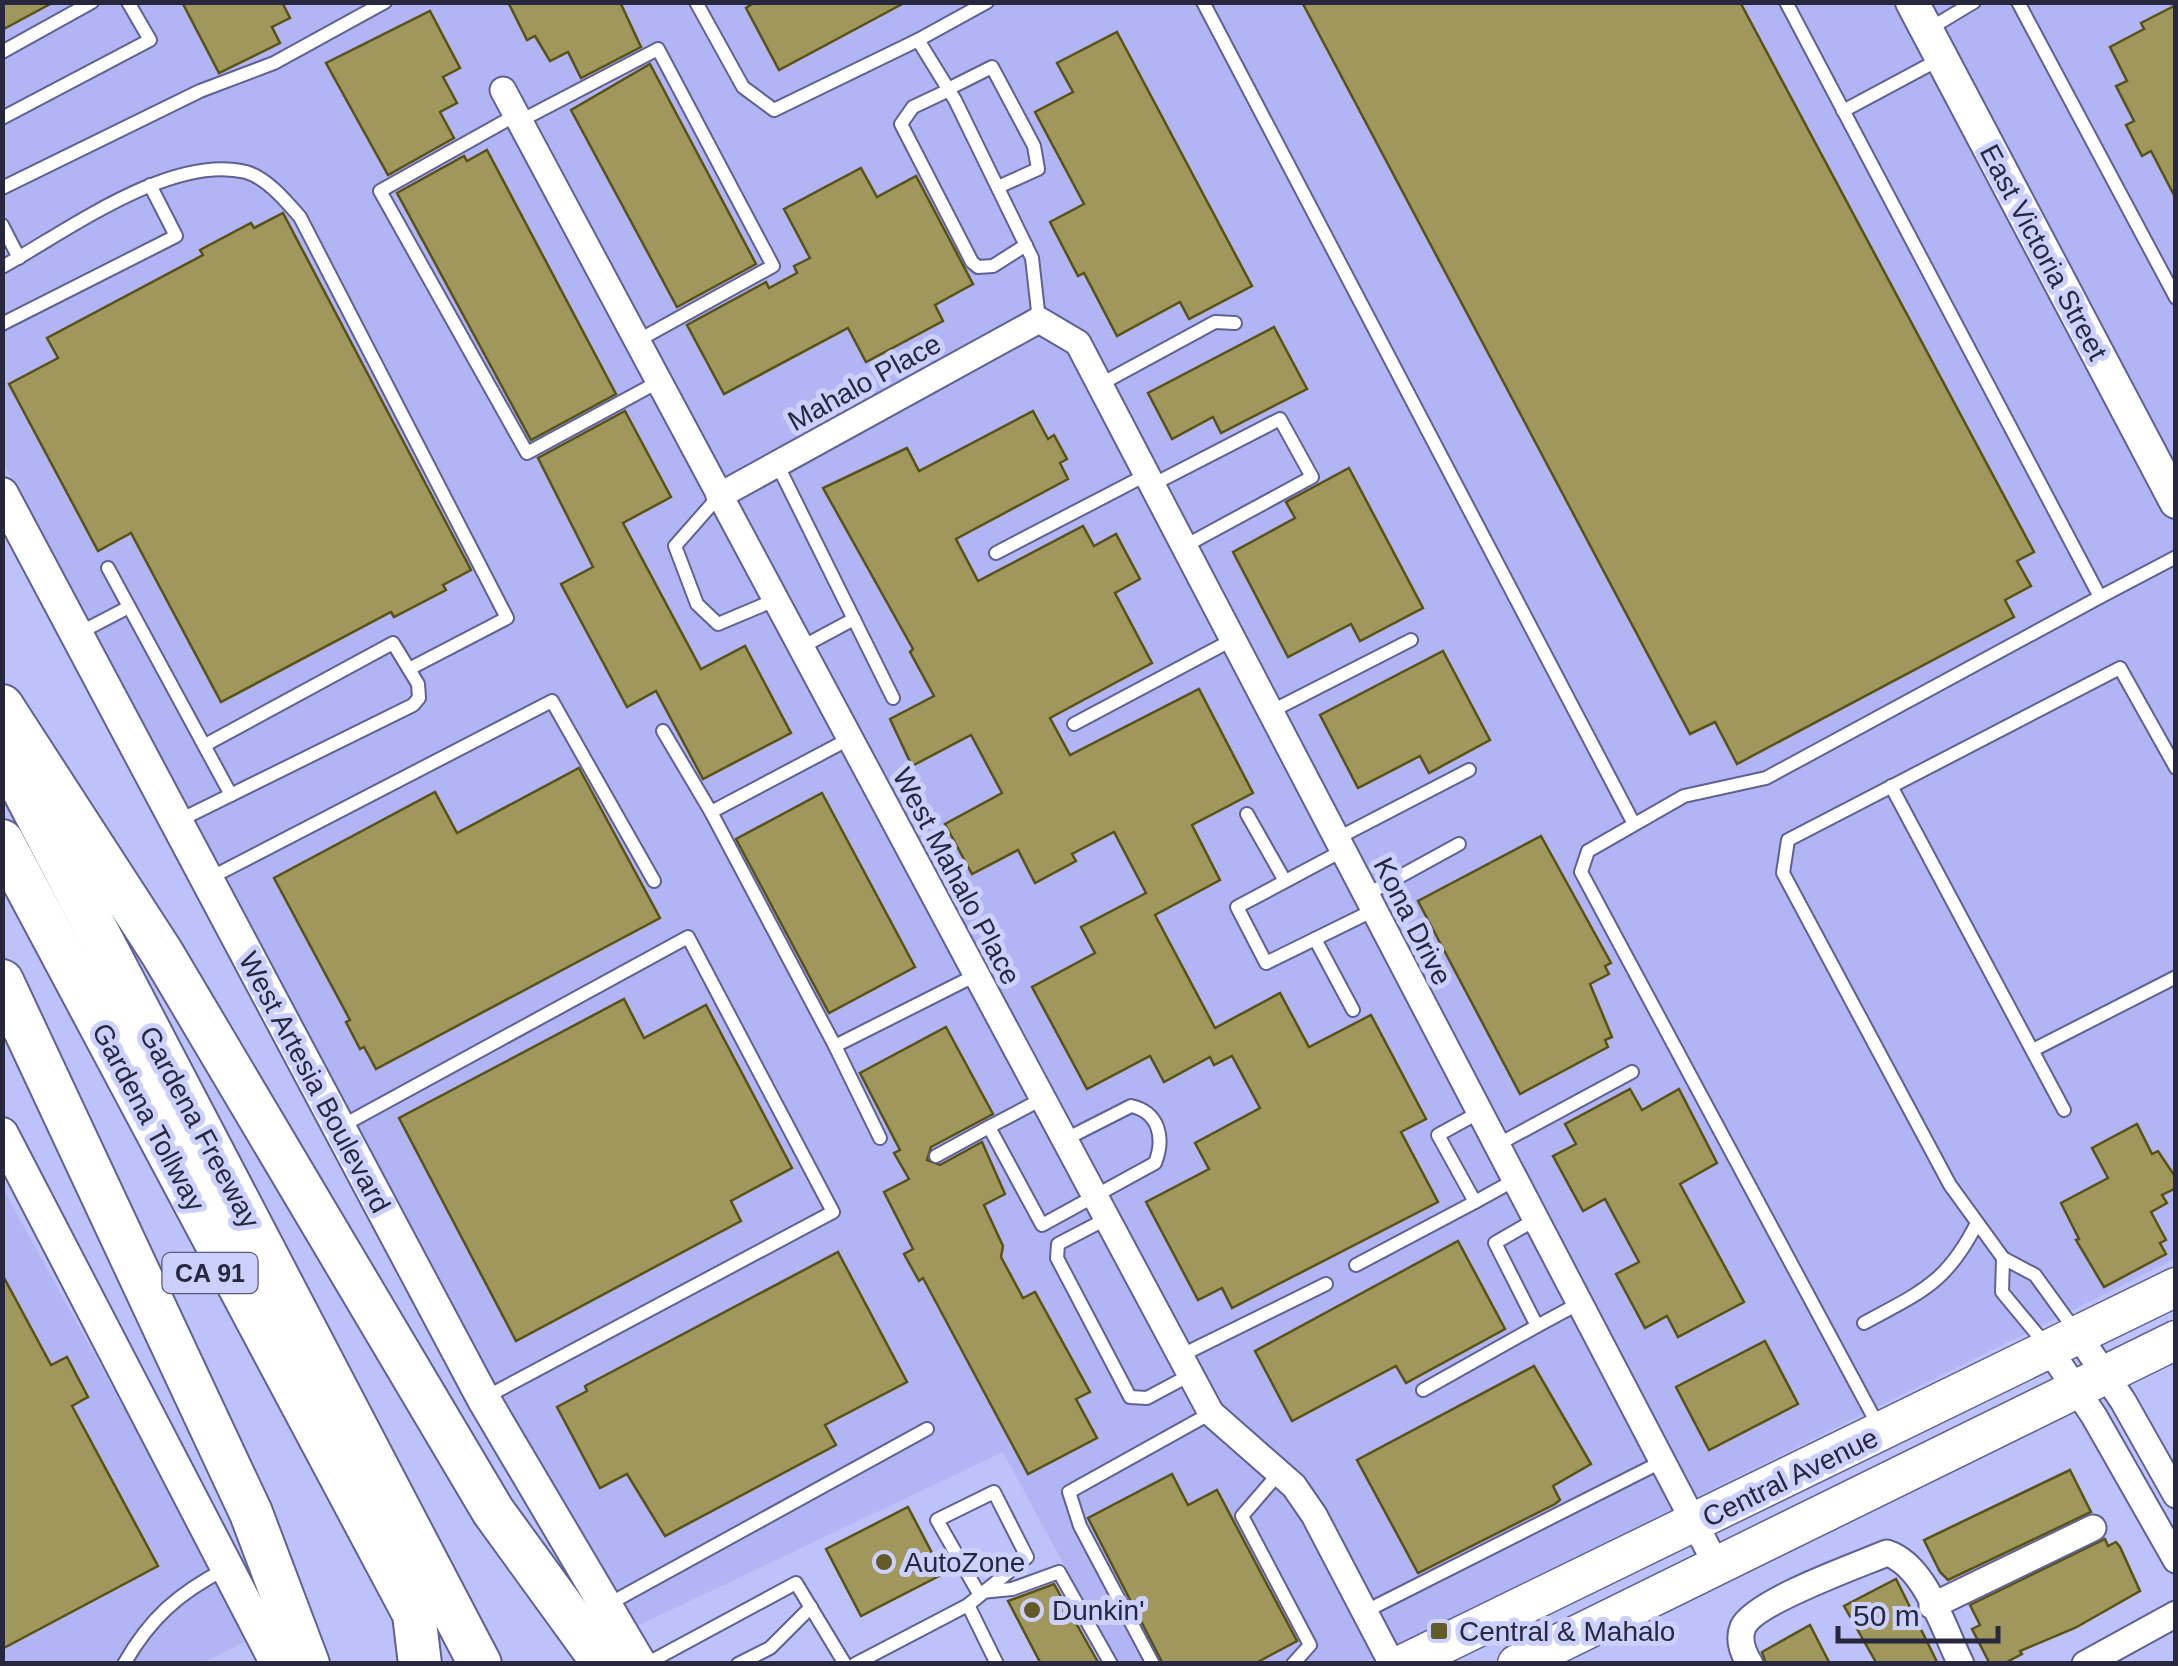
<svg xmlns="http://www.w3.org/2000/svg" width="2178" height="1666" font-family="Arial,sans-serif">
  <style>
    .built { fill: #b1b5f4 }
    .building { fill: #9f975c; stroke: #5a5115; stroke-width: 2.5 }
    .lines { fill: none; stroke-linecap: round; stroke-linejoin: round }
    .service-casing { stroke: #5e6193; stroke-width: 16 }
    .minor-casing { stroke: #5e6193; stroke-width: 29 }
    .secondary-casing { stroke: #5e6193; stroke-width: 36 }
    .primary-casing { stroke: #5e6193; stroke-width: 41 }
    .motorway-casing { stroke: #5e6193; stroke-width: 46 }
    .service { stroke: #fff; stroke-width: 12 }
    .minor { stroke: #fff; stroke-width: 25 }
    .secondary { stroke: #fff; stroke-width: 32 }
    .primary { stroke: #fff; stroke-width: 38 }
    .motorway { stroke: #fff; stroke-width: 42 }
    .poi-dot { fill: #625b27; stroke: #ccd0fe; stroke-width: 4 }
    .labels { text-anchor: middle; stroke-width: 10; stroke-linejoin: round; paint-order: stroke }
    .shield { fill: #ccd0fe; stroke: #585a78; stroke-width: 2.5 }
    .shield-label { font-size: 25px; font-weight: bold; fill: #27283e }
    .street-label { font-size: 28px; fill: #27283e; stroke: #ccd0fe }
    .poi-label { font-size: 28px; fill: #27283e; stroke: #ccd0fe; text-anchor: start }
  </style>
  <rect width="100%" height="100%" fill="#bdc2fa"/>
  <g class="built">
    <polygon points="2,3 2175,3 2175,1259 1363,1663 1117,1663 1003,1452 631,1629 543,1486 3,463"/>
    <polygon points="2,1187 251,1639 202,1663 3,1663"/>
  </g>
  <g class="building">
    <polygon points="2,2 54,2 2,30"/>
    <polygon points="182,2 282,2 290,18 272,27 280,43 219,73"/>
    <polygon points="508,2 620,2 641,47 581,78 568,52 550,61 535,36 527,40"/>
    <polygon points="755,2 906,2 779,70 746,8"/>
    <polygon points="1302,2 1740,2 2034,552 2017,561 2031,586 2005,600 2014,617 1737,764 1715,722 1690,734"/>
    <polygon points="2176,5 2176,199 2151,151 2142,156 2126,125 2134,121 2116,86 2127,81 2110,47 2144,29 2141,23"/>
    <polygon points="430,11 460,68 443,77 457,103 440,112 454,138 388,175 326,63"/>
    <polygon points="1117,32 1252,286 1189,319 1180,302 1117,336 1084,273 1078,276 1050,222 1084,204 1035,112 1073,92 1057,63"/>
    <polygon points="650,64 756,264 677,307 571,110"/>
    <polygon points="487,150 616,394 531,440 397,193 464,156 467,161"/>
    <polygon points="861,168 877,197 916,176 973,284 935,305 943,321 866,362 848,328 724,394 687,325 766,282 769,288 797,273 794,266 810,258 784,209"/>
    <polygon points="283,213 471,570 443,585 446,590 394,617 391,612 221,702 131,533 98,551 9,384 58,358 47,338 203,255 200,250 251,223 254,228"/>
    <polygon points="1274,327 1307,389 1221,433 1213,417 1172,439 1148,393"/>
    <polygon points="625,411 671,497 623,523 701,669 745,646 791,733 703,779 656,691 627,707 561,584 593,567 538,458"/>
    <polygon points="1033,411 1048,439 1054,435 1067,459 1060,463 1068,479 956,539 978,581 1083,526 1094,546 1116,534 1140,579 1115,593 1152,663 1050,718 1070,755 1199,689 1253,793 1192,825 1220,880 1155,915 1215,1028 1280,993 1309,1047 1371,1015 1426,1119 1401,1132 1438,1202 1232,1308 1222,1288 1198,1300 1146,1202 1209,1169 1195,1143 1260,1108 1232,1056 1214,1065 1210,1057 1164,1082 1150,1056 1087,1089 1032,987 1095,953 1081,927 1146,893 1114,832 1072,854 1076,861 1035,883 1018,850 972,874 945,824 1002,793 971,735 912,766 890,719 934,696 910,652 913,649 823,488 907,448 919,471"/>
    <polygon points="1349,468 1423,608 1360,641 1351,624 1288,657 1233,552 1295,518 1286,502"/>
    <polygon points="1443,651 1490,740 1429,773 1420,756 1358,788 1320,715"/>
    <polygon points="579,768 660,918 376,1069 364,1047 360,1049 346,1022 350,1020 274,878 435,792 457,833"/>
    <polygon points="822,793 915,967 829,1013 736,839"/>
    <polygon points="1541,836 1611,963 1605,966 1609,974 1590,984 1612,1037 1605,1040 1608,1047 1520,1094 1418,901"/>
    <polygon points="624,999 644,1038 706,1005 792,1168 731,1201 741,1221 516,1341 399,1118"/>
    <polygon points="946,1027 993,1114 931,1147 927,1160 940,1165 982,1142 1005,1194 984,1205 1003,1246 1001,1257 1023,1298 1035,1292 1090,1392 1076,1399 1097,1438 1028,1474 923,1278 919,1281 904,1254 913,1249 884,1192 909,1179 894,1153 900,1150 860,1073"/>
    <polygon points="1630,1089 1642,1110 1679,1089 1717,1163 1680,1184 1744,1302 1678,1337 1667,1316 1645,1328 1616,1274 1639,1262 1605,1199 1583,1211 1553,1156 1576,1144 1565,1124"/>
    <polygon points="2137,1124 2152,1154 2158,1151 2176,1178 2176,1188 2162,1195 2167,1203 2151,1212 2166,1240 2160,1243 2166,1254 2104,1287 2076,1240 2079,1239 2061,1203 2108,1178 2092,1148"/>
    <polygon points="1458,1241 1505,1329 1406,1383 1396,1366 1292,1421 1255,1351"/>
    <polygon points="838,1252 907,1382 825,1425 836,1445 665,1536 627,1474 600,1488 557,1407 587,1391 585,1386"/>
    <polygon points="2,1274 51,1365 67,1357 88,1397 72,1406 158,1566 2,1649"/>
    <polygon points="1765,1341 1798,1404 1709,1450 1676,1387"/>
    <polygon points="1534,1366 1591,1464 1553,1486 1560,1500 1555,1504 1418,1573 1357,1460"/>
    <polygon points="2070,1470 2091,1512 1948,1580 1940,1572 1924,1540"/>
    <polygon points="1172,1474 1188,1505 1217,1490 1297,1641 1254,1664 1163,1664 1088,1518"/>
    <polygon points="908,1507 943,1574 861,1616 826,1549"/>
    <polygon points="2105,1539 2108,1546 2116,1542 2120,1547 2140,1591 2075,1628 2020,1651 2022,1654 2003,1664 1990,1664 1972,1629 1980,1625 1970,1605"/>
    <polygon points="1896,1579 1912,1611 1938,1664 1877,1664 1844,1606"/>
    <polygon points="1054,1584 1099,1664 1041,1664 1008,1601"/>
    <polygon points="1810,1625 1830,1664 1766,1664 1762,1652"/>
  </g>
  <g class="lines">
    <defs>
      <g id="service">
        <polyline points="696,2 743,87 774,110 918,40"/>
        <polyline points="987,2 918,40 955,100 1032,258 1039,320"/>
        <polyline points="1203,2 1634,824"/>
        <polyline points="1786,2 2100,597 2176,557"/>
        <polyline points="2018,2 2176,298"/>
        <polyline points="1929,29 1974,2"/>
        <polyline points="2,52 92,2"/>
        <polyline points="948,89 992,67 1034,146 1038,169 998,187"/>
        <polyline points="949,90 913,107 901,124 972,262 978,267 993,266 1026,245"/>
        <polyline points="1843,111 1942,58"/>
        <polyline points="516,115 380,191 527,453 658,382"/>
        <polyline points="2,118 150,40 128,2"/>
        <polyline points="520,121 658,49 773,266 637,341"/>
        <polyline points="2,188 200,91 274,63 385,2"/>
        <polyline points="2,225 19,258"/>
        <path d="M2,267c64,-35 169,-114 244,-95 21,6 40,29 54,45l207,401 -98,51"/>
        <polyline points="2,324 176,236 150,185"/>
        <polyline points="1099,385 1215,322 1235,323"/>
        <polyline points="777,464 893,698"/>
        <polyline points="1152,485 1280,419 1312,477 1183,547"/>
        <polyline points="719,496 675,546 697,604 718,624 775,600"/>
        <polyline points="996,553 1146,475"/>
        <polyline points="108,568 231,795"/>
        <polyline points="79,633 129,607"/>
        <polyline points="800,648 854,619"/>
        <polyline points="1270,712 1411,640"/>
        <polyline points="1074,724 1232,640"/>
        <polyline points="663,731 711,812"/>
        <polyline points="849,739 711,812 835,1046 976,975"/>
        <polyline points="1891,786 2064,1110"/>
        <polyline points="1247,814 1285,881"/>
        <polyline points="178,821 413,705 419,698 418,684 393,643 205,745"/>
        <polyline points="1336,839 1469,770"/>
        <polyline points="1342,851 1237,907 1266,963 1374,910"/>
        <polyline points="210,878 552,701 654,881"/>
        <polyline points="1366,895 1459,844"/>
        <polyline points="1315,939 1353,1010"/>
        <polyline points="835,1046 880,1138"/>
        <polyline points="2033,1050 2176,977"/>
        <path d="M1042,1099l-53,28 53,98 113,-62c10,-25 4,-51 -24,-57l-67,34"/>
        <polyline points="1478,1113 1438,1135 1475,1202 1513,1181"/>
        <polyline points="340,1127 688,937 833,1212 486,1397"/>
        <polyline points="1495,1146 1632,1072"/>
        <polyline points="936,1156 989,1127"/>
        <polyline points="1106,1219 1058,1244 1057,1258 1130,1397 1147,1398 1190,1375"/>
        <polyline points="1533,1221 1495,1243 1537,1326 1576,1305"/>
        <polyline points="2003,1258 1950,1185 1783,873 1788,840 2120,668 2176,768"/>
        <polyline points="1356,1265 1475,1202"/>
        <path d="M1864,1323c57,-31 83,-40 113,-100"/>
        <polyline points="2046,1345 2002,1292 2003,1258 2035,1275 2077,1333"/>
        <polyline points="1180,1356 1326,1284"/>
        <polyline points="1423,1390 1537,1326"/>
        <polyline points="1880,1429 1581,872 1588,851 1684,796 1766,778 2100,597"/>
        <polyline points="1279,1473 1242,1516 1310,1645 1293,1664"/>
        <polyline points="978,1592 937,1520 994,1492 1027,1557 968,1605 997,1664"/>
        <polyline points="981,1592 1012,1589 1059,1572 1111,1664"/>
        <polyline points="607,1605 927,1429"/>
        <polyline points="1366,1611 1661,1462"/>
        <path d="M124,1664c26,-46 55,-71 101,-95"/>
        <polyline points="646,1664 796,1583 845,1664"/>
        <polyline points="738,1664 770,1648 811,1607"/>
        <polyline points="855,1664 968,1605"/>
        <polyline points="1153,1664 1080,1526 1069,1492 1211,1413"/>
      </g>
      <g id="minor">
        <polyline points="503,90 1211,1413 1294,1486 1314,1515 1392,1664"/>
        <polyline points="719,496 1039,320 1078,343 1717,1566"/>
        <polyline points="2078,1335 2123,1401 2176,1495"/>
        <polyline points="2049,1349 2094,1416 2176,1560"/>
        <polyline points="1932,1606 2093,1528"/>
        <path d="M1750,1664c-7,-11 -12,-25 -7,-37 11,-25 115,-62 144,-74 39,13 56,75 74,111"/>
        <polyline points="2085,1664 2176,1614"/>
      </g>
      <g id="secondary">
        <polyline points="1912,2 2176,502"/>
        <polyline points="2,494 483,1398 640,1664"/>
        <polyline points="2,1134 277,1664"/>
      </g>
      <g id="primary">
        <polyline points="1403,1664 2176,1287"/>
        <polyline points="1517,1664 2176,1340"/>
      </g>
      <g id="motorway">
        <polyline points="2,706 162,953 493,1511 604,1664"/>
        <polyline points="3,751 480,1664"/>
        <polyline points="2,841 414,1614 420,1664"/>
        <polyline points="2,981 251,1513 308,1664"/>
      </g>
    </defs>
    <use href="#service" class="service-casing"/>
    <use href="#minor" class="minor-casing"/>
    <use href="#secondary" class="secondary-casing"/>
    <use href="#primary" class="primary-casing"/>
    <use href="#motorway" class="motorway-casing"/>
    <use href="#service" class="service"/>
    <use href="#minor" class="minor"/>
    <use href="#secondary" class="secondary"/>
    <use href="#primary" class="primary"/>
    <use href="#motorway" class="motorway"/>
  </g>
  <g class="poi-dot">
    <circle cx="884" cy="1562" r="10"/>
    <circle cx="1032" cy="1610" r="10"/>
    <rect x="1429" y="1621" width="20" height="20" rx="5"/>
  </g>
  <g class="labels">
    <rect class="shield" x="162.5" y="1253" width="95" height="40" rx="8"/>
    <g class="shield-label">
      <text x="210" y="1282">CA 91</text>
    </g>
    <g class="street-label">
      <text transform="translate(2044 252) rotate(62)" y="10">East Victoria Street</text>
      <text transform="translate(864 382) rotate(-29)" y="10">Mahalo Place</text>
      <text transform="translate(957 876) rotate(62)" y="10">West Mahalo Place</text>
      <text transform="translate(1413 921) rotate(63)" y="10">Kona Drive</text>
      <text transform="translate(315 1082) rotate(62)" y="10">West Artesia Boulevard</text>
      <text transform="translate(149 1117) rotate(62)" y="10">Gardena Tollway</text>
      <text transform="translate(200 1127) rotate(62)" y="10">Gardena Freeway</text>
      <text transform="translate(1790 1477) rotate(-26)" y="10">Central Avenue</text>
    </g>
    <g class="poi-label">
      <text x="904" y="1572">AutoZone</text>
      <text x="1052" y="1620">Dunkin'</text>
      <text x="1459" y="1641">Central &amp; Mahalo</text>
    </g>
  </g>
  <rect width="2178" height="1666" fill="none" stroke="#27283e" stroke-width="10"/>
  <path d="M1838 1626v15h160v-15" fill="none" stroke="#27283e" stroke-width="5"/>
  <text x="1853" y="1626" font-size="30" fill="#27283e" stroke="#ccd0fe" stroke-width="8" paint-order="stroke">50 m</text>
</svg>
